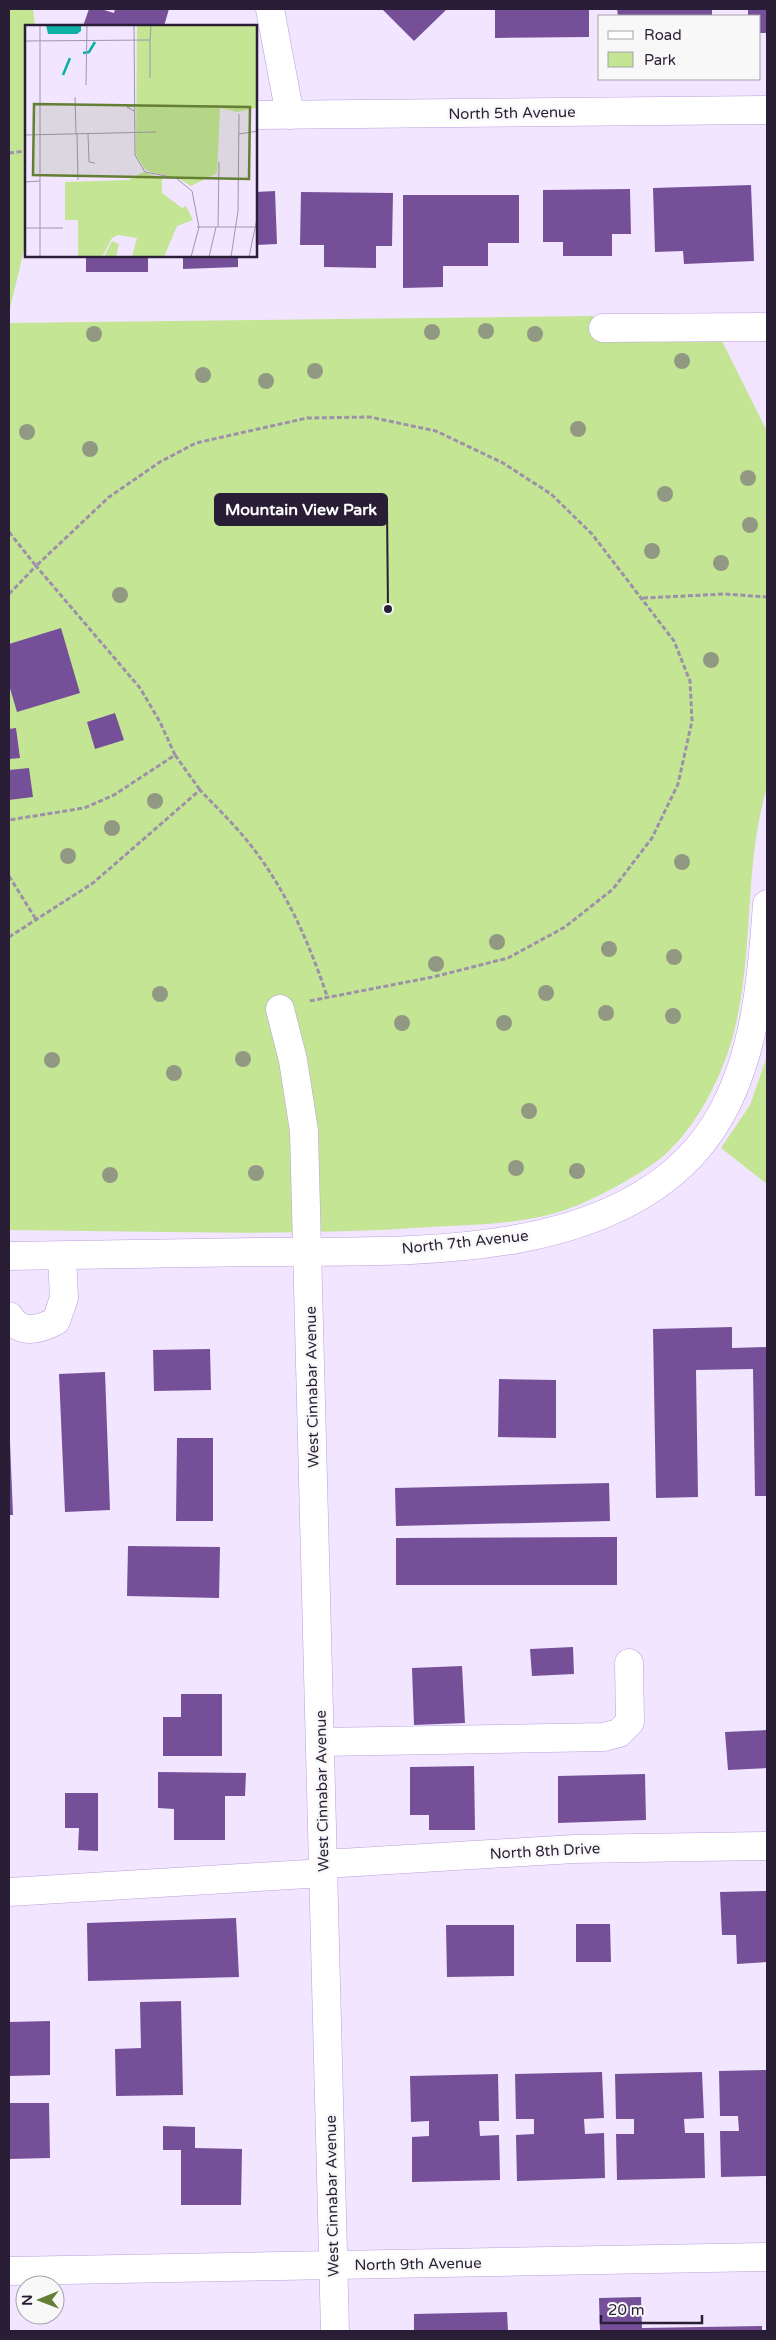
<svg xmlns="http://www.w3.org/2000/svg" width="776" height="2340" font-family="'Varela Round',sans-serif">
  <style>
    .green { fill: #c4e594 }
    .building { fill: #755098 }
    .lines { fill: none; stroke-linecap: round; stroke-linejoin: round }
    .minor-casing { stroke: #bc9fdc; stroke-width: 29 }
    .path { stroke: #9d91aa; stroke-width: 3; stroke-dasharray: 5 2.5; stroke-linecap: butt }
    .minor { stroke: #fff; stroke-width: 28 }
    .tree { fill: #929983 }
    .labels { text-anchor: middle; stroke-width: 5; stroke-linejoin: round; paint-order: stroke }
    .street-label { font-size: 15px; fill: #2a1e36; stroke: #f8f8f8 }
    .inset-river { fill: none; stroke: #0ab0a4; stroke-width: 2.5 }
    .inset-road { fill: none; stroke: #a195af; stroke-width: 1 }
    .view { fill: #647f33; fill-opacity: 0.15; stroke: #647f33; stroke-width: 2.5 }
    .inset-edge { fill: none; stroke: #2a1e36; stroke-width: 2.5 }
    .leader { fill: none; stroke: #2a1e36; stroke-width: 2 }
    .callout-dot { fill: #2a1e36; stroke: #f8f8f8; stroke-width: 2 }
    .callout { fill: #2a1e36; stroke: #2a1e36; stroke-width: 2 }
    .callout-label { font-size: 16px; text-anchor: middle; font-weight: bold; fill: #fff }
  </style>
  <rect width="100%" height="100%" fill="#f1e5ff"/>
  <g class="green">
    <polygon points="9,9 33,9 35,26 26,26 26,241 9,313"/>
    <path d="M593,316l1,24 128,1 45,90v356c-28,94 -7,197 -48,288 -13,30 -33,62 -58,83 -22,17 -62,39 -88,49 -46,18 -95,17 -143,20 -140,10 -281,4 -421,3v-907z"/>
    <polygon points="767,1056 767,1184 721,1148 750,1105"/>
  </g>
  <g class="building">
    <polygon points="89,9 101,9 114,13 115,9 169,9 164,26 83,26"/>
    <polygon points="382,9 447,9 414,41"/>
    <polygon points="495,9 589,9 589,37 495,38"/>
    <polygon points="617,9 712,9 712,16 618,16"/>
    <polygon points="748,9 767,9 767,33 760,33 760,16 748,16"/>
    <polygon points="751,185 754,261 684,264 683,251 655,252 653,188"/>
    <polygon points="630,189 631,234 612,234 612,256 563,256 563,242 543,242 543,190"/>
    <polygon points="275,191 277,244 256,245 256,192"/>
    <polygon points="301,192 393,193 392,246 376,246 376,268 324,267 324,245 300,245"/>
    <polygon points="403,195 519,195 519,243 488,243 488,266 443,266 443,287 403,288"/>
    <rect x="86" y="256" width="62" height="16"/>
    <polygon points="183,256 238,256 238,267 183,269"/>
    <polygon points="61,628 80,693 17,712 9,685 9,644"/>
    <polygon points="115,713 124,740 95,749 87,722"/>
    <polygon points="16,728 20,758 9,759 9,729"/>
    <polygon points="29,768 33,797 9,800 9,770"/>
    <polygon points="732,1327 732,1348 767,1347 767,1496 755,1496 753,1369 696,1370 698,1497 656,1498 653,1329"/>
    <polygon points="210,1349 211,1390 154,1391 153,1350"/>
    <polygon points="105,1372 110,1510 65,1512 59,1374"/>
    <polygon points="499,1379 556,1380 556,1438 498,1437"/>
    <polygon points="177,1438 213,1438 213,1521 176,1521"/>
    <polygon points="9,1442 10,1442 13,1515 9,1515"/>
    <polygon points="609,1483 610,1521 396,1526 395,1488"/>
    <polygon points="617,1537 617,1585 396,1585 396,1538"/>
    <polygon points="128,1546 220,1547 219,1598 127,1596"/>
    <polygon points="573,1647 574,1674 532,1676 530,1649"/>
    <polygon points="462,1666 465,1723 414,1725 412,1668"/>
    <polygon points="181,1694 222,1694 222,1756 163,1756 163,1717 181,1717"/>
    <polygon points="767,1730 767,1768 728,1770 725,1732"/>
    <polygon points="474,1766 475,1830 429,1830 429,1815 410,1815 410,1767"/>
    <polygon points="158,1772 246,1773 245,1796 225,1796 225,1840 174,1840 174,1809 158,1808"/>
    <polygon points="645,1774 646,1820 558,1823 558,1776"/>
    <polygon points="65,1793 98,1793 98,1851 78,1850 79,1828 65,1828"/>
    <polygon points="767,1891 767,1962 737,1964 736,1935 722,1935 720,1892"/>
    <polygon points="236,1918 239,1977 88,1981 87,1923"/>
    <polygon points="576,1924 610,1924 611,1962 576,1962"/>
    <polygon points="446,1925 514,1925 514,1976 447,1977"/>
    <polygon points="181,2001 183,2095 116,2096 115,2049 141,2048 140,2002"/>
    <polygon points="50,2021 50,2075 9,2076 9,2022"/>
    <polygon points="767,2070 767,2176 721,2177 720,2131 739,2131 738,2116 720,2116 719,2071"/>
    <polygon points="602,2072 604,2118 584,2119 585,2134 604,2133 605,2178 517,2181 516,2135 534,2134 534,2119 516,2119 515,2074"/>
    <polygon points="702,2072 704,2118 684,2119 685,2133 704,2133 705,2178 617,2180 616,2134 634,2134 634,2119 616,2119 615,2074"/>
    <polygon points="498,2074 499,2121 479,2121 480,2136 499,2135 500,2180 412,2182 412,2137 429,2136 429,2121 411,2122 410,2076"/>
    <polygon points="9,2103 49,2103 50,2158 9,2159"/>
    <polygon points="163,2126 195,2127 195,2148 242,2149 241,2205 181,2205 181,2150 163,2150"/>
    <polygon points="641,2297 642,2328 762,2326 762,2331 600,2331 599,2298"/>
    <polygon points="507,2312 508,2331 414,2331 414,2314"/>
  </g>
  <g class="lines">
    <defs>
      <g id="minor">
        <polyline points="270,9 290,115"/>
        <polyline points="256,115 767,110"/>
        <polyline points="603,328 767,327"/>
        <polyline points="280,1009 293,1060 304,1131 335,2331"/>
        <path d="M9,1256c83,-1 166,-2 249,-4 139,-2 339,12 439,-103 57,-66 64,-162 70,-245"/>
        <path d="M9,1316c11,19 30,14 47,5l8,-23 -2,-42"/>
        <polyline points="321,1742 604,1737 619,1733 630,1722 629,1663"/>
        <polyline points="324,1864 574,1849 767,1846"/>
        <polyline points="9,1892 324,1873"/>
        <polyline points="9,2271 767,2257"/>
      </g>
    </defs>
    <use href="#minor" class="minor-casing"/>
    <g class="path">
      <polyline points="9,153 26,151"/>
      <polyline points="9,532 36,566 109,497 160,462 196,443 307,418 370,417 436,431 503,463 551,494 592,534 674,641 690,681 692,721 678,784 652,838 613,889 565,927 508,958 433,977 309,1001"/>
      <polyline points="9,594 36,566 140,688 160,722 175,755 114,795 84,808 9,820"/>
      <polyline points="643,598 725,594 767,597"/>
      <polyline points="175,755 200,790"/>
      <polyline points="9,876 37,921"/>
      <path d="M9,937l84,-54 107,-93c16,17 34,34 49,53 36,45 60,99 78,153"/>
    </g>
    <use href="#minor" class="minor"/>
  </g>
  <g class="tree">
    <circle cx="486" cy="331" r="8"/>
    <circle cx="432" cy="332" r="8"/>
    <circle cx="94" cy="334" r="8"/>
    <circle cx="535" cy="334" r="8"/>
    <circle cx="682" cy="361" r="8"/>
    <circle cx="315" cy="371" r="8"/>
    <circle cx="203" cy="375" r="8"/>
    <circle cx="266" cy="381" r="8"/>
    <circle cx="578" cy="429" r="8"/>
    <circle cx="27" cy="432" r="8"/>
    <circle cx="90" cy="449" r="8"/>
    <circle cx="748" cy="478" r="8"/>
    <circle cx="665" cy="494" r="8"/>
    <circle cx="750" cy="525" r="8"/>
    <circle cx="652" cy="551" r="8"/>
    <circle cx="721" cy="563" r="8"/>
    <circle cx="120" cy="595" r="8"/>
    <circle cx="711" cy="660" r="8"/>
    <circle cx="155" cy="801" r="8"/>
    <circle cx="112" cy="828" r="8"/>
    <circle cx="68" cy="856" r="8"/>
    <circle cx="682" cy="862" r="8"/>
    <circle cx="497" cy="942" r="8"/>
    <circle cx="609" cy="949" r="8"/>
    <circle cx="674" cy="957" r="8"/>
    <circle cx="436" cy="964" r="8"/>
    <circle cx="546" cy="993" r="8"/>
    <circle cx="160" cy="994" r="8"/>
    <circle cx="606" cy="1013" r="8"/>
    <circle cx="673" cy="1016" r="8"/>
    <circle cx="402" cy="1023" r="8"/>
    <circle cx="504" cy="1023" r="8"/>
    <circle cx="243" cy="1059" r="8"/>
    <circle cx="52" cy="1060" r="8"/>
    <circle cx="174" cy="1073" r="8"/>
    <circle cx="529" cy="1111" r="8"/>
    <circle cx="516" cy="1168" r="8"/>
    <circle cx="577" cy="1171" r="8"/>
    <circle cx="256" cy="1173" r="8"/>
    <circle cx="110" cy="1175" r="8"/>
  </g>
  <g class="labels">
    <g class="street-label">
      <text transform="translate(512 113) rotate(-1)" y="5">North 5th Avenue</text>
      <text transform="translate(465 1242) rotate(-6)" y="5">North 7th Avenue</text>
      <text transform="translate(312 1387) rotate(-91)" y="5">West Cinnabar Avenue</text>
      <text transform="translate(322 1791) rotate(-91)" y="5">West Cinnabar Avenue</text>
      <text transform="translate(545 1851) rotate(-3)" y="5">North 8th Drive</text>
      <text transform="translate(332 2196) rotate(-91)" y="5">West Cinnabar Avenue</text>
      <text transform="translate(418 2264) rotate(-1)" y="5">North 9th Avenue</text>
    </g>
  </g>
  <g transform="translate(25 25)">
    <rect width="232" height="232" fill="#f1e5ff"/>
    <path d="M112,0h120v83l-20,4 -17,-4 -3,65 -26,13 -13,-8 -28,-6 -6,-4 -8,-14zM118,147l19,6v15l20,15 4,-2 7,14 -16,6 -13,31h-32l5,-19 -19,-3 -6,3 -10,19h-24v-37h-13v-38l64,-2zM87,216l7,3 -3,13h-12z" fill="#c4e594"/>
    <path d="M21,0h35v6l-4,3h-29z" fill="#0ab0a4"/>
    <path class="inset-river" d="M58,28l6,-1 6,-10M38,50l7,-17"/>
    <path class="inset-road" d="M109,0l1,130 10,17 31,6 16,13 7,36 -8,30M125,15l1,-15M0,16l125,-1v38M61,60l1,-60M50,72l1,37M109,86l-7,-4 7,-1M52,109l1,46M63,109l1,28 6,1M214,109l19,-3M0,110l131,-3M0,157l15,-1M172,202h61M193,202l1,-65M0,203h38M15,232v-232M184,232l7,-30M206,232l7,-46 1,-97M224,232l9,-43"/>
    <path class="view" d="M9,79l216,3 -1,72 -216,-4z"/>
    <rect width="232" height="232" class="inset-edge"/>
  </g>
  <path class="leader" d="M388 609L387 509"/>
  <circle class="callout-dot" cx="388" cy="609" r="5"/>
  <rect class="callout" x="215" y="494" width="172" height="31" rx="5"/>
  <g class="callout-label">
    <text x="301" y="515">Mountain View Park</text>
  </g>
  <rect width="776" height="2340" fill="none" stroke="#2a1e36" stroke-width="20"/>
  <rect x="598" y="15" width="162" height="65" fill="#f8f8f8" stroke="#a6a1aa"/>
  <rect x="608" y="31" width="25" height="8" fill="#ffffff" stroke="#a6a1aa"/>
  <text x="644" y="40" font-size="15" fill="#2a1e36">Road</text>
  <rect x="608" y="52" width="25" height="15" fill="#c4e594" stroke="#a6a1aa"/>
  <text x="644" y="65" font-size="15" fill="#2a1e36">Park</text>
  <g transform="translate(40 2300) rotate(269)"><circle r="24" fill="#f8f8f8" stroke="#a6a1aa"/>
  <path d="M0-4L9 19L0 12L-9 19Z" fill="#647f33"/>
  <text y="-8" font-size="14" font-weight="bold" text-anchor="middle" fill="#2a1e36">N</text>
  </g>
  <path d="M601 2315v8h101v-8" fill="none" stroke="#2a1e36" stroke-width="2.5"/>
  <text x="608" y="2315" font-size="15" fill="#2a1e36" stroke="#f8f8f8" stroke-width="4" paint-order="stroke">20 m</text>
</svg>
